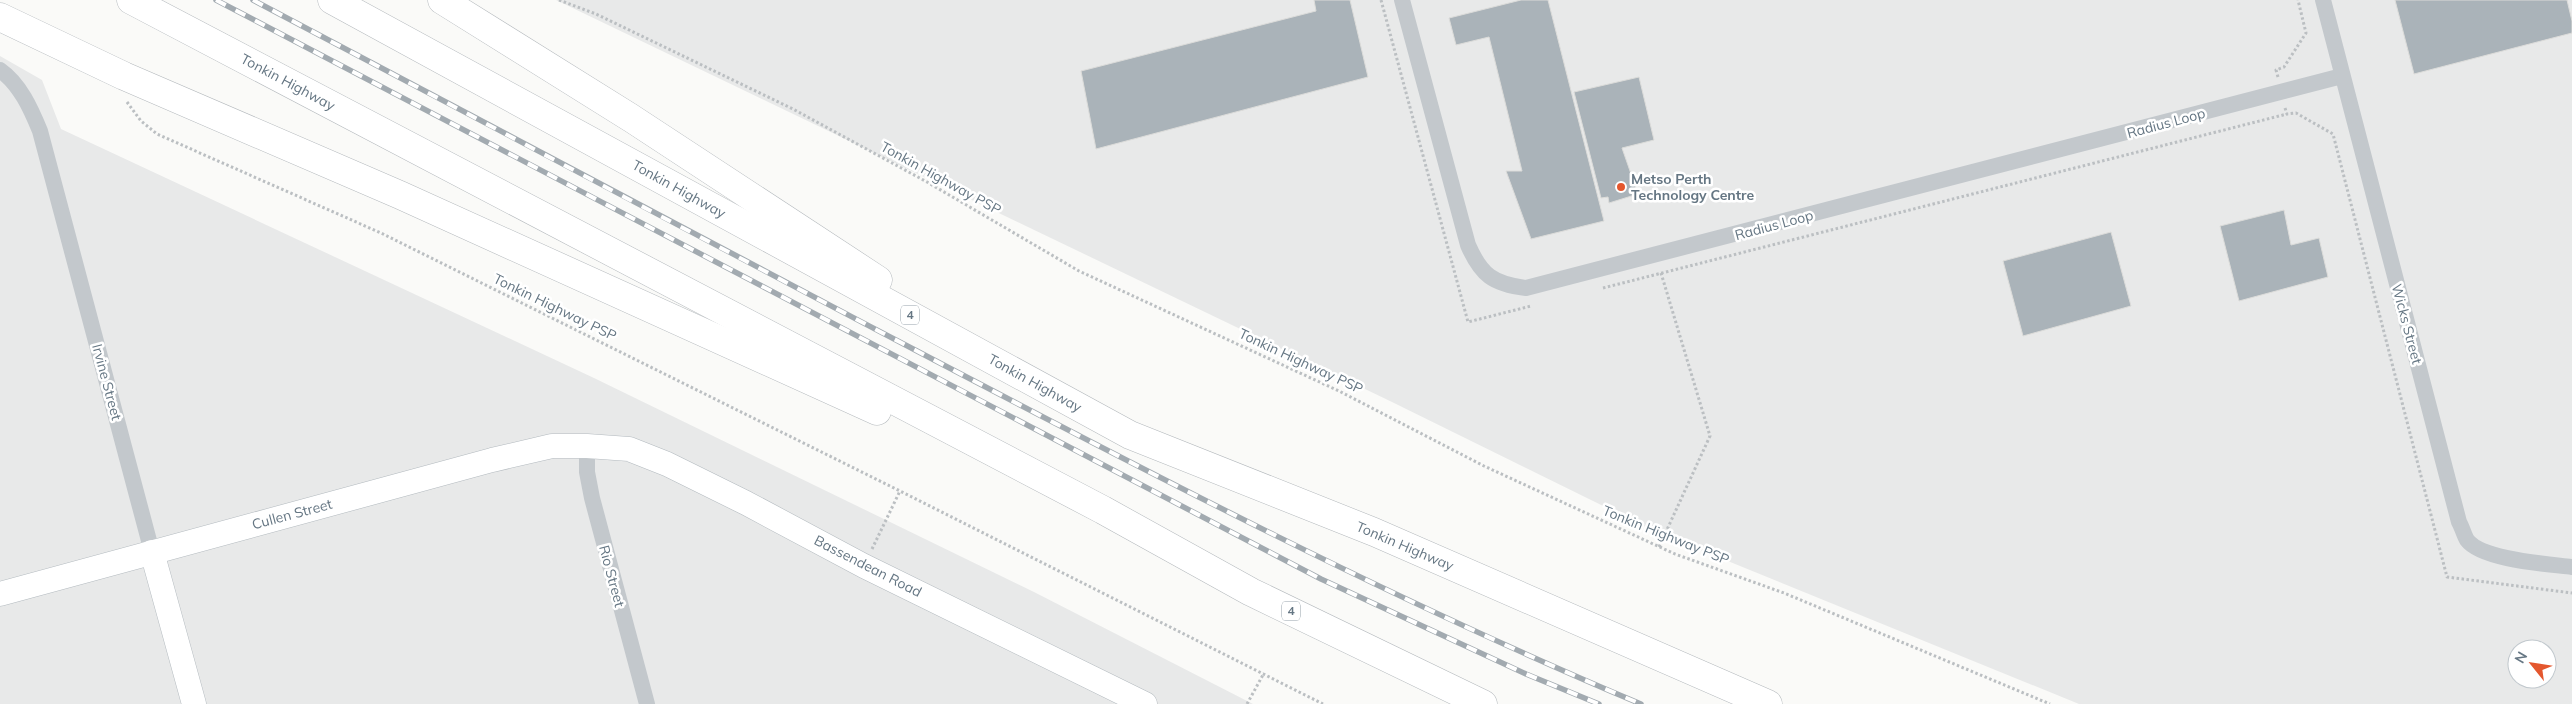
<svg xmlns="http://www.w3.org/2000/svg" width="2572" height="704" font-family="Mulish,sans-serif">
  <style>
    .built { fill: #e8e9e9; fill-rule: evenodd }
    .building { fill: #aab3b9; stroke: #dcdcda }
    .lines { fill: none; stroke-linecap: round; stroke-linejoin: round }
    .secondary-casing { stroke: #b3babf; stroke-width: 25 }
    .highway-casing { stroke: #b4b9bd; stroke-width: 29 }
    .path { stroke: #bbbfc2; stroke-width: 3; stroke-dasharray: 2.5 2.5; stroke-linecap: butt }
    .street { stroke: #c3c8cc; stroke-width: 16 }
    .secondary { stroke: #fff; stroke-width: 24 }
    .highway { stroke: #fff; stroke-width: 28 }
    .rail-casing { stroke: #a2aab0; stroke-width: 5.5 }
    .rail { stroke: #fff; stroke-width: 4; stroke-dasharray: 11; stroke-linecap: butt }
    .poi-dot { fill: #e4572e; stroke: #fff; stroke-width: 2 }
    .labels { text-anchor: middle; stroke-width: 5; stroke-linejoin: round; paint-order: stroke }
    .shield { fill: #fff; stroke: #939fa8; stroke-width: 1 }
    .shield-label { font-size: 12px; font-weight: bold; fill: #657683 }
    .street-label { font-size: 14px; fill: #657683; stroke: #fff }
    .poi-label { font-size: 14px; font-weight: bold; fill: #657683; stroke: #fff; text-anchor: start }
  </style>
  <rect width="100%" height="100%" fill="#fafaf8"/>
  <g class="built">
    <path d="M556,0h2016v704h-493l-425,-173 -262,-129zM2517,649h30v30h-30z"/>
    <polygon points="0,56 42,80 61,129 594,378 1034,592 1253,704 0,704"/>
  </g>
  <g class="building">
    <polygon points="1314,0 1350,0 1368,77 1096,149 1081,71 1316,11"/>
    <polygon points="1521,0 1548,0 1604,221 1531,239 1506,171 1522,171 1489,37 1456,45 1449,18"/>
    <polygon points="2395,0 2567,0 2572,21 2572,33 2414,74"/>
    <polygon points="1639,77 1654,140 1622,148 1638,194 1609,203 1608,197 1601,198 1574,92"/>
    <polygon points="2284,210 2291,245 2319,238 2328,277 2239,301 2220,226"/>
    <polygon points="2111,232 2131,306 2023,336 2003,261"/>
  </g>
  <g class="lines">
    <defs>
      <g id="secondary">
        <polyline points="152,552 194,704"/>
        <polyline points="0,594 492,460 552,446 587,446 629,449 667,464 746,503 864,566 1145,704"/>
      </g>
      <g id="highway">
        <polyline points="131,0 1103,510 1251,592 1483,704"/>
        <polyline points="332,0 1130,435 1374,532 1768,704"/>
        <polyline points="442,0 631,118 878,280"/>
        <polyline points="0,17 124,76 400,195 877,411"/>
      </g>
    </defs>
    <use href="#secondary" class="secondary-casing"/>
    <use href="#highway" class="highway-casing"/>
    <g class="path">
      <polyline points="559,0 596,14 793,109 927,182 1079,271 1339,391 1484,466 1675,554 1784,593 2050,704"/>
      <polyline points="1381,0 1468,322 1531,306"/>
      <polyline points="2278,77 2276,70 2284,67 2306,33 2298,0"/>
      <polyline points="127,102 141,121 157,134 381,233 900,491 1323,704"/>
      <polyline points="2285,108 2287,114 2296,113 2333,134 2447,577 2572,593"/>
      <polyline points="1603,288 2287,114"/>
      <polyline points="1659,547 1710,436 1661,273"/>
      <polyline points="872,549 900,491"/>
      <polyline points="1247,704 1264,673"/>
    </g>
    <g class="street">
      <path d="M1402,0l66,245c13,30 25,39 58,43l816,-212"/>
      <path d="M2323,0l136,522c3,5 5,13 8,18 15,20 81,24 105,27"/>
      <path d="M0,70c20,14 31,39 40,61l112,421"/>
      <polyline points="587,446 587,472 592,498 647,704"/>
    </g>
    <use href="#secondary" class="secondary"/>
    <use href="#highway" class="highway"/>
    <defs>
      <g id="rail">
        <polyline points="216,0 1321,579 1526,674 1599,704"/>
        <path d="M253,0c221,117 442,235 664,351 238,125 476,249 724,353"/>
      </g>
    </defs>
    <use href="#rail" class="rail-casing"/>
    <use href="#rail" class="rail"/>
  </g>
  <circle class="poi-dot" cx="1621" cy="187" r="5"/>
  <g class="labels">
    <g class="shield">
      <rect x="901" y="305.5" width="18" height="19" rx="4"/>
      <rect x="1282" y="601.5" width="18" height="19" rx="4"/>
    </g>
    <g class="shield-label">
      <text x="910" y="319">4</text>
      <text x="1291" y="615">4</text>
    </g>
    <g class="street-label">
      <text transform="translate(288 82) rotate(28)" y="5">Tonkin Highway</text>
      <text transform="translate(2166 123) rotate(-15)" y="5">Radius Loop</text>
      <text transform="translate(941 178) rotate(29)" y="5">Tonkin Highway PSP</text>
      <text transform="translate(679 189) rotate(29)" y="5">Tonkin Highway</text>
      <text transform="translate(1774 225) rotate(-15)" y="5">Radius Loop</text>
      <text transform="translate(555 307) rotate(26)" y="5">Tonkin Highway PSP</text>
      <text transform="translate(2407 324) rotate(75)" y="5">Wicks Street</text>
      <text transform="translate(1301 361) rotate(25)" y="5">Tonkin Highway PSP</text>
      <text transform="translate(107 382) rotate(75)" y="5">Irvine Street</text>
      <text transform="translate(1035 383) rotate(29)" y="5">Tonkin Highway</text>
      <text transform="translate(292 514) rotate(-15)" y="5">Cullen Street</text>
      <text transform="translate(1666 535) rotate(22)" y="5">Tonkin Highway PSP</text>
      <text transform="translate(1405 546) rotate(23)" y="5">Tonkin Highway</text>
      <text transform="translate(868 566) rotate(27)" y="5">Bassendean Road</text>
      <text transform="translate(612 576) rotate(75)" y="5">Rio Street</text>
    </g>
    <g class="poi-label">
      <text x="1631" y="184">Metso Perth<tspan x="1631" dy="16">Technology Centre</tspan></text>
    </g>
  </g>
  <g transform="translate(2532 664) rotate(300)"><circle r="24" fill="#ffffff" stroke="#c1c8cd"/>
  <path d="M0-4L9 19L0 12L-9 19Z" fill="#e4572e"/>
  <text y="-8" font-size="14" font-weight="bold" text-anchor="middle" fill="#657683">N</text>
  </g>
</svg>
